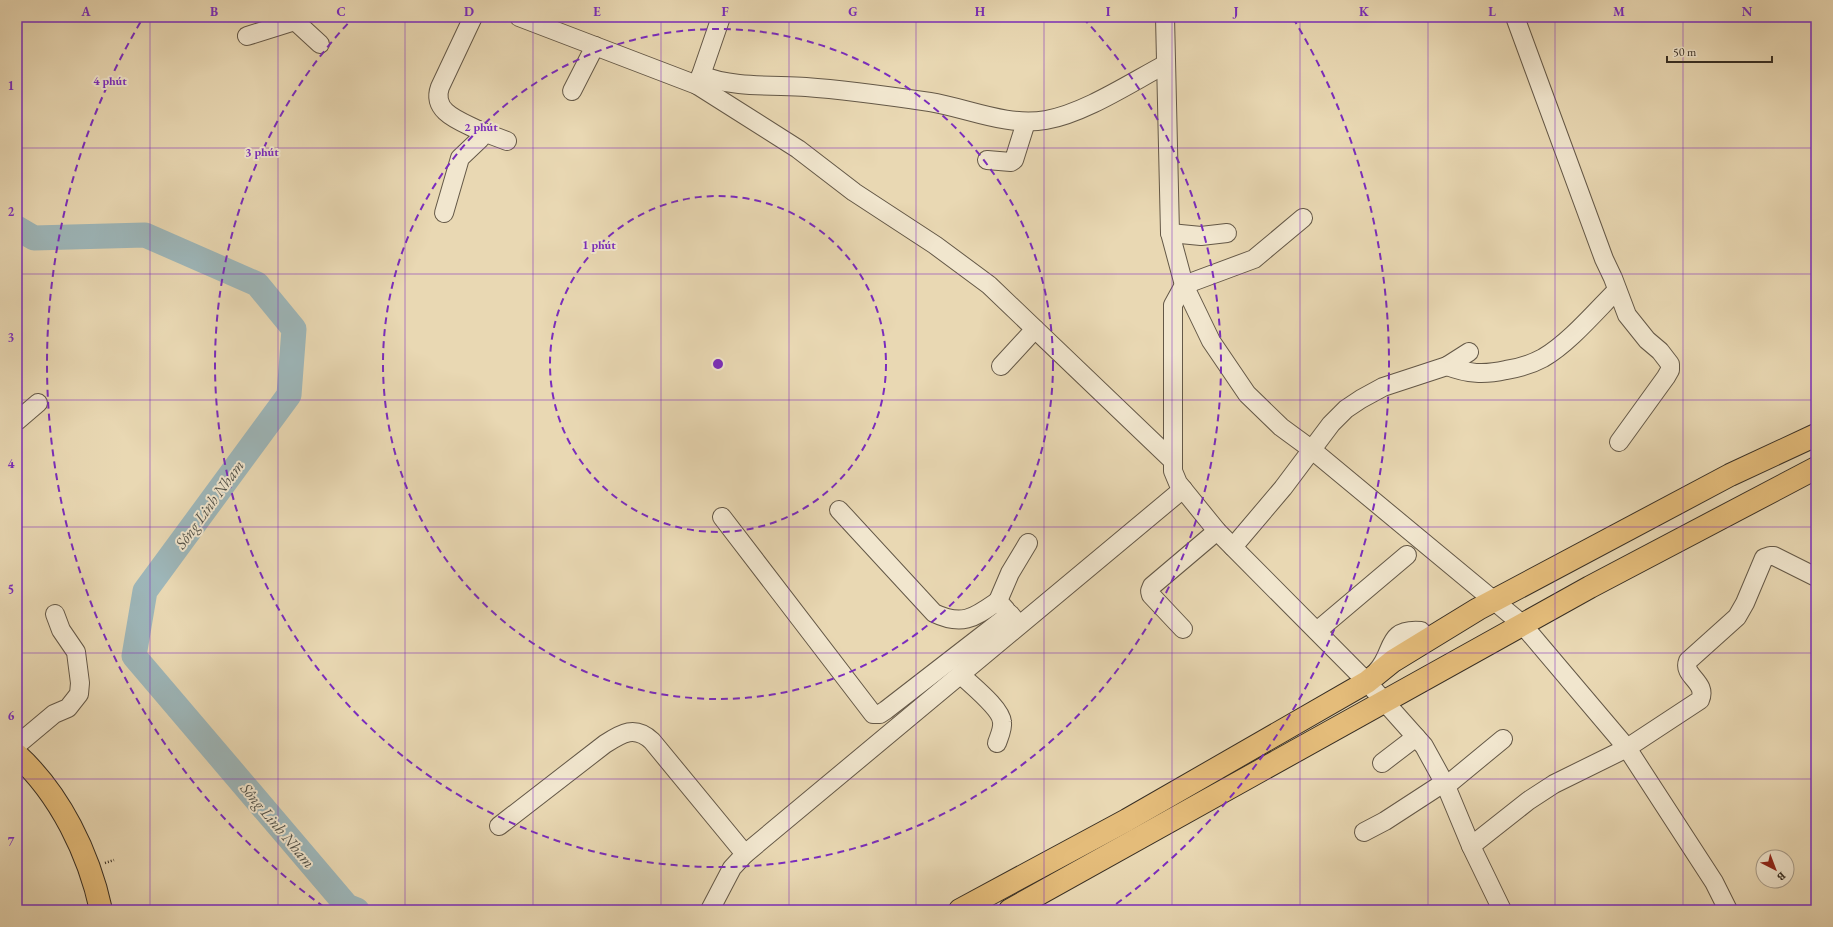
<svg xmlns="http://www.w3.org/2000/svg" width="1833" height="927" font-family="'EB Garamond',serif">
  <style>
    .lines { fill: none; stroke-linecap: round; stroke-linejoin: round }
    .river { stroke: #9db6b9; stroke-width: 25 }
    .minor-casing { stroke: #645847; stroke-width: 20 }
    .major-casing { stroke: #372e23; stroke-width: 24 }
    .highway-casing { stroke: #372e23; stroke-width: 24 }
    .path { stroke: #372e23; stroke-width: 2.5; stroke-dasharray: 1 2; stroke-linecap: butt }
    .minor { stroke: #f1e6ce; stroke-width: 18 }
    .major { stroke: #e4bc7a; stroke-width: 22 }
    .highway { stroke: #e4bc7a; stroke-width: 22 }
    .grid { fill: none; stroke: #7b2cbf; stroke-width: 1; stroke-opacity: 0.55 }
    .ring { fill: none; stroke: #7b2cbf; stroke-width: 2; stroke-dasharray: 7 5 }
    .labels { text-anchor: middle; stroke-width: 4; stroke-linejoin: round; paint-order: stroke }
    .water-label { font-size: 16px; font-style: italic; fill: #505048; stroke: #f1e6ce }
    .centre { fill: #7b2cbf; stroke: #f1e6ce; stroke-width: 2 }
    .ring-label { font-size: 12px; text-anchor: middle; font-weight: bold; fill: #7b2cbf; stroke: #f1e6ce; stroke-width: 4; stroke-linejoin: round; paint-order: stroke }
    .neatline { fill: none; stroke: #7b2cbf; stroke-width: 1.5 }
    .grid-label { font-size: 13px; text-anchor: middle; font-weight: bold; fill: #7b2cbf }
  </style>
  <rect width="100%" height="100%" fill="#e9d8b3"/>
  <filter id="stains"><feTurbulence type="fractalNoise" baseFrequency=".005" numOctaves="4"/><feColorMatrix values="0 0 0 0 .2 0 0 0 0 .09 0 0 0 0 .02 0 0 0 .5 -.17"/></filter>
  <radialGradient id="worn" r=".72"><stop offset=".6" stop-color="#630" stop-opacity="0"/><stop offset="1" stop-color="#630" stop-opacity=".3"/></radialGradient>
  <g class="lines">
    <polyline class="river" points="17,228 34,238 145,235 257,284 294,329 289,395 145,591 134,656 347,906 357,910"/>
    <defs>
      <g id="minor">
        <path d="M519,17l178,68 4,-10c29,13 74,10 105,12 42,3 83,9 124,15 37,6 77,25 116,18 39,-7 84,-37 120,-56"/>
        <polyline points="1165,17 1170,233 1184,285 1211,341 1247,394 1281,427 1311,449 1522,624 1627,748 1714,882 1728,910"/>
        <polyline points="1515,17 1604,259 1613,278 1627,315 1647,340 1660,351 1670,364 1670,370 1666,377 1619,442"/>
        <polyline points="295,21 320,44"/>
        <polyline points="247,36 295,21 297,17"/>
        <polyline points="701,75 721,17"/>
        <polyline points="697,85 798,149 854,192 935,245 989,285 1173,461"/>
        <polyline points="572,91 595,46"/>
        <polyline points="478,130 507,141"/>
        <polyline points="987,160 1011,162 1014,160 1026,122"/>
        <path d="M444,213l16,-55 20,-19 -2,-9c-18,-9 -47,-18 -38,-43l33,-70"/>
        <polyline points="1303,218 1254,259 1184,285 1173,305 1173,471 1178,483 1217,531 1367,682 1424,746 1446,786 1471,846 1502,910"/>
        <polyline points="1170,233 1201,236 1227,233"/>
        <polyline points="1001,366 1035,329"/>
        <path d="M1447,366c21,8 37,9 59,4 13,-2 26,-6 37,-12 26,-15 53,-47 74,-68"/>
        <polyline points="17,421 38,403"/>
        <path d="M839,510l95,103c29,14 41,4 64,-12"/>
        <polyline points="722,517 873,714 880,714 886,710 1010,614 1019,625"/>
        <polyline points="1233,547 1283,488 1331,424 1346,409 1361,399 1383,387 1447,366 1469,352"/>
        <polyline points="1006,610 998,601 1010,573 1028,543"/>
        <polyline points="1183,629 1151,595 1150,591 1152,586 1217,531"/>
        <polyline points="1317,631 1407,555"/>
        <path d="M1377,671c18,-19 8,-43 44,-40"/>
        <path d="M960,674c11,11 41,34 42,48 1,7 -3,15 -5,21"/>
        <polyline points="17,745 54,714 68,708 79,694 80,683 76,652 61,630 55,614"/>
        <polyline points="1382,763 1416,737"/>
        <polyline points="1446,786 1503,739"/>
        <path d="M499,826l106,-82c17,-11 30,-19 47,-3l93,113"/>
        <polyline points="1364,832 1385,821 1445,782"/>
        <path d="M1471,846l57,-45 26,-17 73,-36 73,-48c8,-18 -18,-24 -12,-39l49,-44 8,-14 19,-45 6,-2h4l42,21"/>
        <polyline points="710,910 732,868 745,854 1183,489"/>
      </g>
      <path id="major" d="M17,755c43,39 72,99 84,155"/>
      <g id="highway">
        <polyline points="960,910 1127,820 1367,682 1393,661 1478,609 1730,475 1816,435"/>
        <polyline points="1010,910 1590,587 1816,468"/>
      </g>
    </defs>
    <use href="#minor" class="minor-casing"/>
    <use href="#major" class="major-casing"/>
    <use href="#highway" class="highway-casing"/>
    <polyline class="path" points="105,863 114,860"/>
    <use href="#minor" class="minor"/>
    <use href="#major" class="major"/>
    <use href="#highway" class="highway"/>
  </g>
  <path class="grid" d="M150,17v893M278,17v893M405,17v893M533,17v893M661,17v893M789,17v893M916,17v893M1044,17v893M1172,17v893M1300,17v893M1428,17v893M1555,17v893M1683,17v893M17,148h1799M17,274h1799M17,400h1799M17,527h1799M17,653h1799M17,779h1799"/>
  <g class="ring">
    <circle cx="718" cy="364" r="168"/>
    <circle cx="718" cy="364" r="335"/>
    <path d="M1083 18A503 503 0 1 1 353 18"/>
    <path d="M324 907A671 671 0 0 1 143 18M1293 18A671 671 0 0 1 1112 907"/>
  </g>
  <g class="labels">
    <g class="water-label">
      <text transform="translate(209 504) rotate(-54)" y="6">Sông Linh Nham</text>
      <text transform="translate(278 825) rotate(50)" y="6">Sông Linh Nham</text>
    </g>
  </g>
  <circle cx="718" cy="364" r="6" class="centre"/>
  <g class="ring-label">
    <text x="110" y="85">4 phút</text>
    <text x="481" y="131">2 phút</text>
    <text x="262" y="156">3 phút</text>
    <text x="599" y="249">1 phút</text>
  </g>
  <rect width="1833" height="927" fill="none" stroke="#e9d8b3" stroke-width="44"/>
  <g transform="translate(1775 869) rotate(138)"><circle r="19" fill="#f1e6ce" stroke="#a79c8a"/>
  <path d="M0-3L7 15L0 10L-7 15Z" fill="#8f2418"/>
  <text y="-6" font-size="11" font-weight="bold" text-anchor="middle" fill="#372e23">B</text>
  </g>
  <path d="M1667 56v6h105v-6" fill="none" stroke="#372e23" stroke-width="2"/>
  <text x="1673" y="56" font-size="12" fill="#372e23" stroke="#f1e6ce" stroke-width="3" paint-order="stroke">50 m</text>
  <rect x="22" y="22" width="1789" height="883" class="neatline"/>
  <g class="grid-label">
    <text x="86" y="16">A</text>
    <text x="214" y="16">B</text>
    <text x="341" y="16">C</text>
    <text x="469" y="16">D</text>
    <text x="597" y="16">E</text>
    <text x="725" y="16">F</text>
    <text x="853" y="16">G</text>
    <text x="980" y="16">H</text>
    <text x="1108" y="16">I</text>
    <text x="1236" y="16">J</text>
    <text x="1364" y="16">K</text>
    <text x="1492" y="16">L</text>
    <text x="1619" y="16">M</text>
    <text x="1747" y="16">N</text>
    <text x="11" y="90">1</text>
    <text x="11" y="216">2</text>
    <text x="11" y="342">3</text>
    <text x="11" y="468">4</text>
    <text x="11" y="594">5</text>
    <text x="11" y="720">6</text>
    <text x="11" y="846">7</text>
  </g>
  <rect width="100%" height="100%" filter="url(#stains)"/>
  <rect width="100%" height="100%" fill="url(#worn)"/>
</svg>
